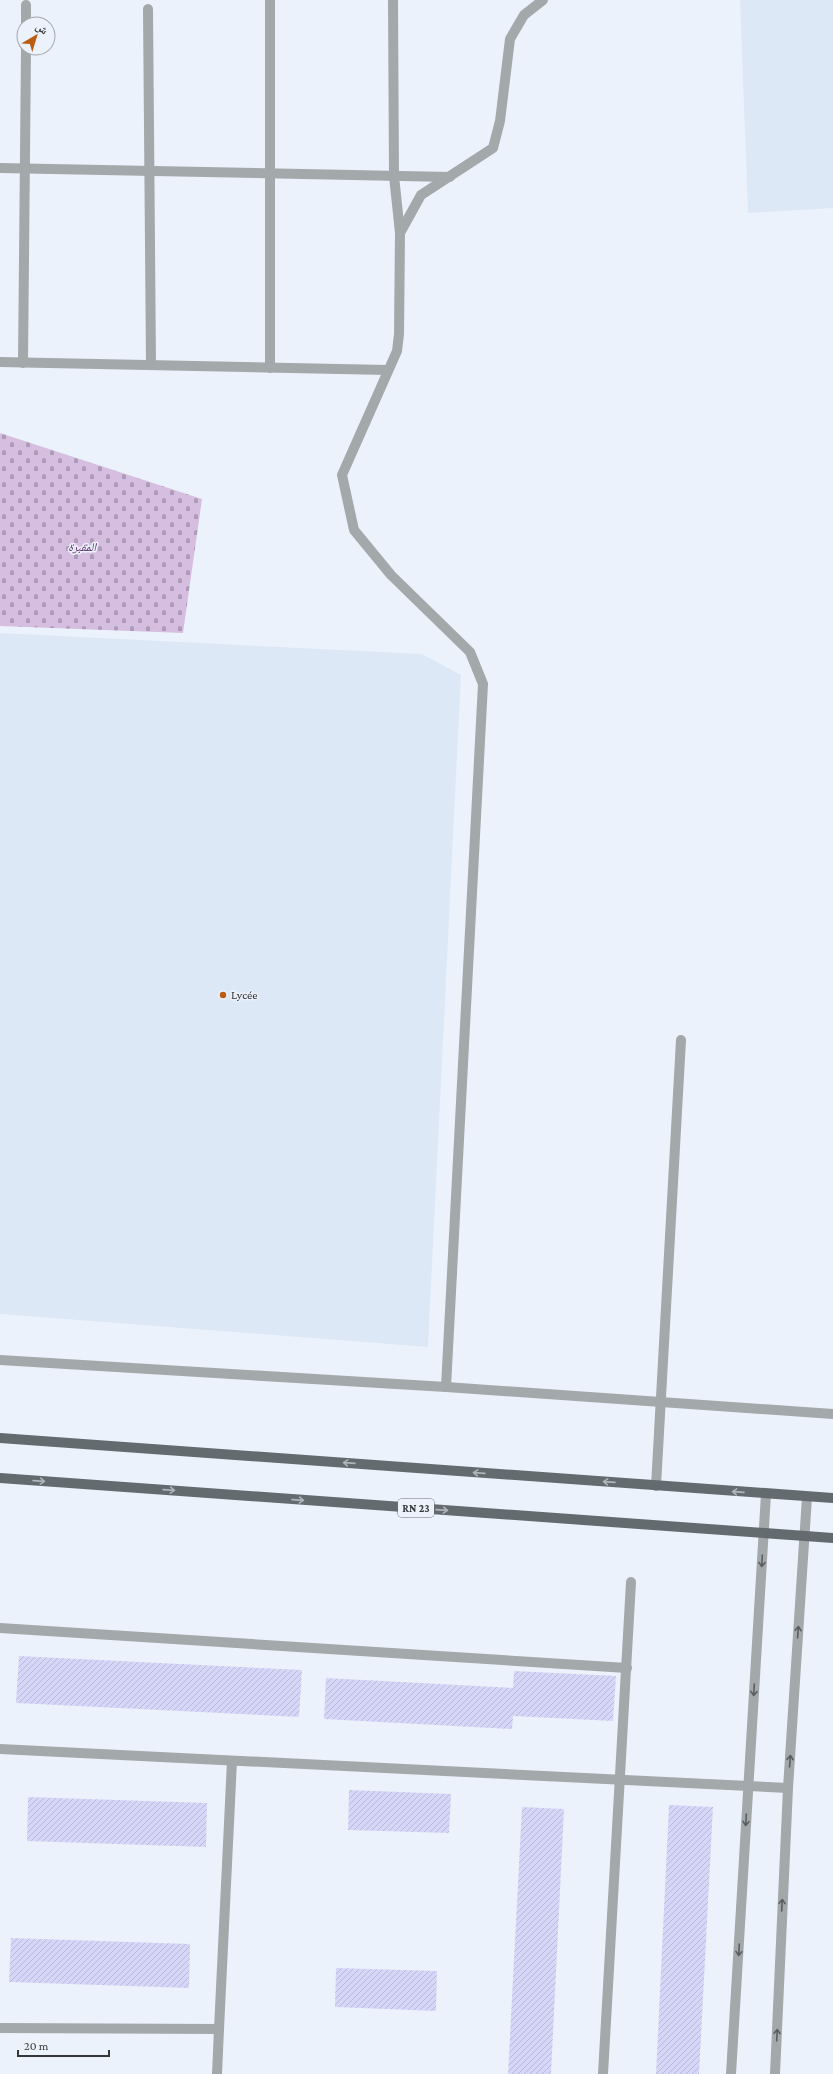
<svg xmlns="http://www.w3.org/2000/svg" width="833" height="2074" font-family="'Crimson Pro','Noto Naskh Arabic',serif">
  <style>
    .built { fill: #dde8f7 }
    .cemetery { fill: url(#cemetery-stones) }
    .building { fill: url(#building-hatch) }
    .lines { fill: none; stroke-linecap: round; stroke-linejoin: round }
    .minor { stroke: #a3a8aa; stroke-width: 10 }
    .major { stroke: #636b6e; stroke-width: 10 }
    .oneway { stroke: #aeb5bc }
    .oneway2 { stroke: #5b5e61 }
    .poi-dot { fill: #bb5c15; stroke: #ecf2fb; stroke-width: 1.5 }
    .labels { text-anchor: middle; stroke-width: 3; stroke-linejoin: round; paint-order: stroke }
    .shield { fill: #ecf2fb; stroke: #6b6e73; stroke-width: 1 }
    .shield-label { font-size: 11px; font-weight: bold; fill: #343639 }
    .park-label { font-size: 12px; font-style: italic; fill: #5b316b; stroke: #ecf2fb }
    .poi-label { font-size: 12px; fill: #343639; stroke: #ecf2fb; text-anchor: start }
  </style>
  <defs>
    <pattern id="cemetery-stones" width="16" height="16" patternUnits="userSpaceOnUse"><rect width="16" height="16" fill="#d6bee0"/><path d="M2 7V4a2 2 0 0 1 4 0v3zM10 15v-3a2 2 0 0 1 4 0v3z" fill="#ae9bb7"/></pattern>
    <pattern id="building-hatch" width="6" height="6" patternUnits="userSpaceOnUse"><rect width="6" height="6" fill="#d6d7f8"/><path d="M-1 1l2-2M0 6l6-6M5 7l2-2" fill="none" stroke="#b8b9d5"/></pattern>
  </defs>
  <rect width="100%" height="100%" fill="#ecf2fb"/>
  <g class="built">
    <polygon points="740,0 833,0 833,208 748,213"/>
    <polygon points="0,633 422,654 461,675 428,1347 0,1314"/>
  </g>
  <polygon class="cemetery" points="0,433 202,499 183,633 0,626"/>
  <g class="building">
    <polygon points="19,1656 302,1670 299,1717 16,1703"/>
    <polygon points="514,1671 616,1676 613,1721 513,1716 512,1729 324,1719 326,1678 513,1688"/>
    <polygon points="349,1790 451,1794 449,1833 348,1830"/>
    <polygon points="28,1797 207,1803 206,1847 27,1841"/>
    <polygon points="669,1805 713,1807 699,2074 656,2074"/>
    <polygon points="522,1807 564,1809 551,2074 508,2074"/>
    <polygon points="11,1938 190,1944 189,1988 9,1982"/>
    <polygon points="336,1968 437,1971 436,2011 335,2007"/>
  </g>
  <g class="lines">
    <g class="minor">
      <polyline points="393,0 394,176 400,233"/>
      <polyline points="270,1 270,368"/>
      <polyline points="148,9 151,365"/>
      <polyline points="26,24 26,5"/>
      <polyline points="0,168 450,177"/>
      <polyline points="0,362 388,370"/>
      <polyline points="23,363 26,48"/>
      <polyline points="0,1360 446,1387 833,1414"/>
      <polyline points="446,1387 483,684 470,652 391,575 354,530 342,475 397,351 399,334 400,233 421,195 493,148 500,121 510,39 524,15 543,0"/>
      <polyline points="656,1486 681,1040"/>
      <polyline points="0,1628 627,1668"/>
      <polyline points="0,1749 788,1788"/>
      <polyline points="0,2028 219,2029 217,2074"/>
      <polyline points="219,2029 232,1761"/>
      <polyline points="603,2074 631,1582"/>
      <polyline points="731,2074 766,1494"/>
      <polyline points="775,2074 788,1788 807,1497"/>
    </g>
    <g class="major">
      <polyline points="0,1438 833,1498"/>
      <polyline points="0,1478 833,1538"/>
    </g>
  </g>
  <defs><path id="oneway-shaft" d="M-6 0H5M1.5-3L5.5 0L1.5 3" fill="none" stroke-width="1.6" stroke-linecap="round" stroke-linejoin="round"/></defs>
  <g class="oneway">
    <use href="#oneway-shaft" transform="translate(349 1463) rotate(-176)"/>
    <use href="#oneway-shaft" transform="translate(479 1473) rotate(-176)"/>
    <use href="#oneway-shaft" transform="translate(39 1481) rotate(4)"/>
    <use href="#oneway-shaft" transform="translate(609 1482) rotate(-176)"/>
    <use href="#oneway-shaft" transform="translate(169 1490) rotate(4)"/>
    <use href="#oneway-shaft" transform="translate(738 1492) rotate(-176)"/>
    <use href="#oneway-shaft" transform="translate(298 1500) rotate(4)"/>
    <use href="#oneway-shaft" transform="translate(442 1510) rotate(4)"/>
  </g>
  <g class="oneway2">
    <use href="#oneway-shaft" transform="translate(762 1561) rotate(93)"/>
    <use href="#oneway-shaft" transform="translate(798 1632) rotate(-86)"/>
    <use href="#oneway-shaft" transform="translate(754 1690) rotate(93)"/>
    <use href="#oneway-shaft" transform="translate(790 1761) rotate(-86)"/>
    <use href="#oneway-shaft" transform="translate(746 1820) rotate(93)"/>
    <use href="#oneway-shaft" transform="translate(782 1905) rotate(-87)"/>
    <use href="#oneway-shaft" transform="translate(739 1950) rotate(93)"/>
    <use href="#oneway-shaft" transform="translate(777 2035) rotate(-87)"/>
  </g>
  <circle class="poi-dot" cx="223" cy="995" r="4"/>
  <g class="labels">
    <rect class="shield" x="398" y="1499" width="36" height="18" rx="3"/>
    <g class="shield-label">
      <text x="416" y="1512">RN 23</text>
    </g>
    <g class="park-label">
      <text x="82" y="551">المقبرة</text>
    </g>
    <g class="poi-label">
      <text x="231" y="999">Lycée</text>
    </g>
  </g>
  <g transform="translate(36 36) rotate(38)"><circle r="19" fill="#ecf2fb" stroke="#a2a7ad"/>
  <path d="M0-3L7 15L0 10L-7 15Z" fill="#bb5c15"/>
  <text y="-6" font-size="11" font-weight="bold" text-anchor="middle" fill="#343639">ش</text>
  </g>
  <path d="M18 2050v6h91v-6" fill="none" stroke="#343639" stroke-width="2"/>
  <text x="24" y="2050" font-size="12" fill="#343639" stroke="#ecf2fb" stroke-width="3" paint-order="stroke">20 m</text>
</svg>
